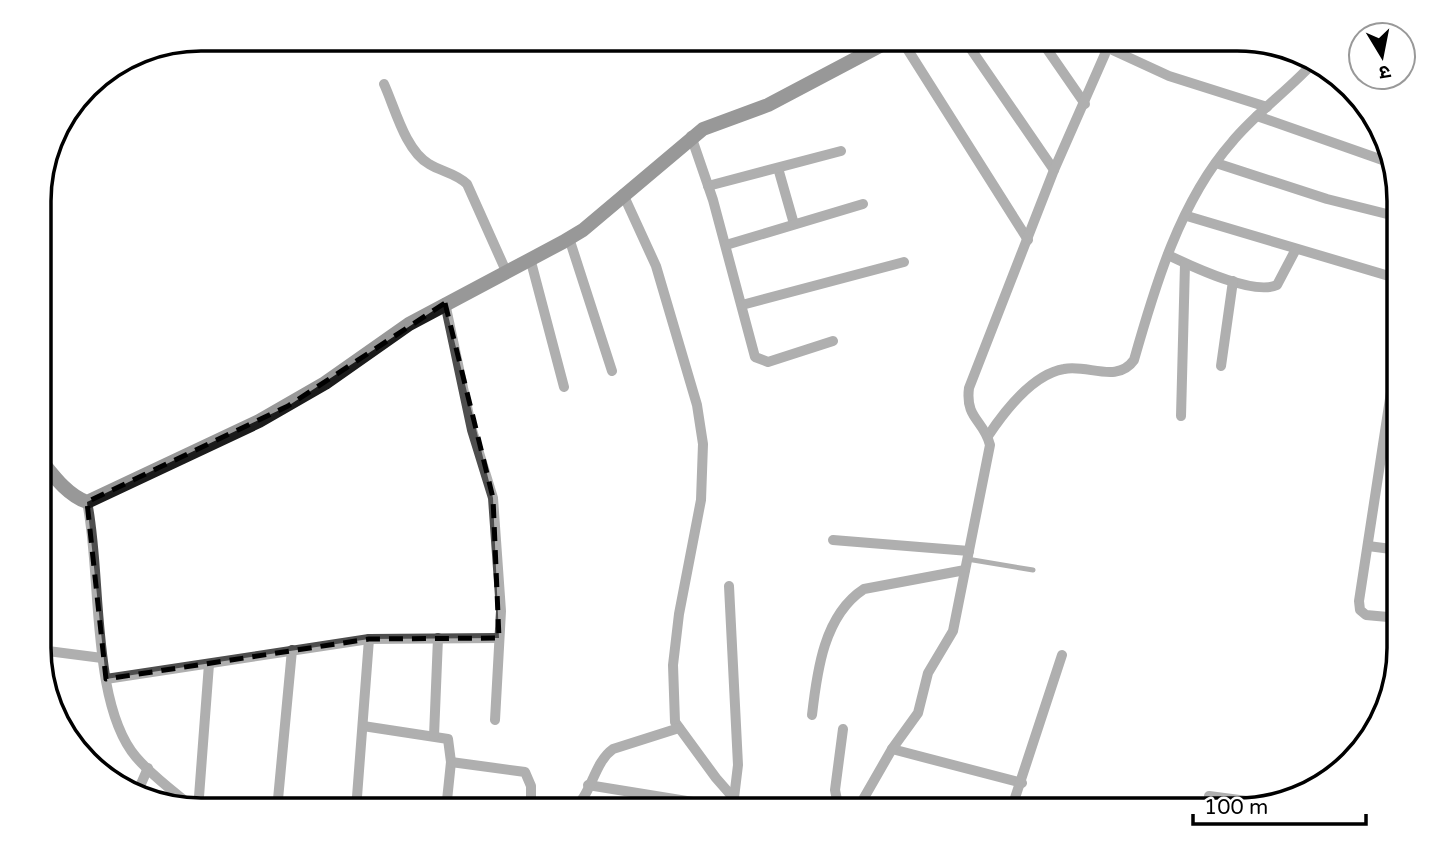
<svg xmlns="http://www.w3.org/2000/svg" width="1438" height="849" font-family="'Varela Round','Noto Sans Devanagari',sans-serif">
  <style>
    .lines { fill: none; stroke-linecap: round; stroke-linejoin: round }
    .lane { stroke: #4e4e4e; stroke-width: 5 }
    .street { stroke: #4e4e4e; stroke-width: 10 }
    .secondary { stroke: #1b1b1b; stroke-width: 14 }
    .marked { fill: none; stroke: #000; stroke-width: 5; stroke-dasharray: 14 9; stroke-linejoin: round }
    .rim { fill: none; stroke: #000; stroke-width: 3.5 }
  </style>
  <rect width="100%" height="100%" fill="#fff"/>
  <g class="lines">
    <polyline class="lane" points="967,559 1033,570"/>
    <g class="street">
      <polyline points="861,39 867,53"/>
      <polyline points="901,39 1028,240"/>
      <polyline points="964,39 1054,170"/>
      <polyline points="1040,39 1085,104"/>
      <polyline points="1106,47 1169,76 1267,107"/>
      <path d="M384,84c11,24 21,66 45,80 13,8 27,9 38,20l39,87"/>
      <polyline points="1257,116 1391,163"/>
      <polyline points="1367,120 1369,110"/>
      <polyline points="691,136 713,200 755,357 768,362 833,341"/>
      <polyline points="1216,163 1327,199 1399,217"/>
      <polyline points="778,168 794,224"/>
      <polyline points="708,186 841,151"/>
      <polyline points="623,194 656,266 697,405 703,444 701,500 679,614 673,665 675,722 716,778 744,810"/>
      <polyline points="1187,216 1399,279"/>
      <polyline points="569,238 612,371"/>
      <polyline points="726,245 863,204"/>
      <path d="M1168,255c23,11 85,41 109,30l19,-36"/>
      <polyline points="530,258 564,387"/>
      <polyline points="445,303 472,430 493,498 501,611 495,720"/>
      <polyline points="742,305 904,262"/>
      <polyline points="1399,340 1359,601 1360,610 1366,615 1399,618"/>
      <polyline points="1221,366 1233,281"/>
      <polyline points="1181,416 1185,264"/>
      <path d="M988,436c16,-24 45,-62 76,-67 24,-5 53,15 70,-9 21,-74 46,-159 98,-218 25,-30 58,-53 84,-82"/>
      <path d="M87,502c15,69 3,201 49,255 17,20 40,36 60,53"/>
      <polyline points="833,540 969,551"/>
      <polyline points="1368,546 1399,550"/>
      <polyline points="729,586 738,765 734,798"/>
      <polyline points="40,650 102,658"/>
      <polyline points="106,679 369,639 499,638"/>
      <path d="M812,715c5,-44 12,-100 52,-126l101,-19"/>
      <polyline points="363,726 448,739 451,762 446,810"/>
      <polyline points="434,736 438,638"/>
      <polyline points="892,749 1022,783"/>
      <polyline points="451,762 525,772 531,786 531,810"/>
      <polyline points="588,785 742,810"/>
      <polyline points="1313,790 1316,782"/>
      <polyline points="137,793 148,768"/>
      <polyline points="1209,796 1247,801 1258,807"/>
      <polyline points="198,810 209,664"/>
      <polyline points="277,810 292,650"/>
      <polyline points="356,810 369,639"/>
      <path d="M570,810c22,-11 22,-46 43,-61l66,-21"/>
      <polyline points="839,810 835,790 843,729"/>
      <path d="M857,810l35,-61 26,-36 10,-40 25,-42 37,-186c-6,-25 -25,-26 -21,-57l85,-218 51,-116 -2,-15"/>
      <polyline points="1011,810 1062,655"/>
    </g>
    <path class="secondary" d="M40,459c13,16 27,36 47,43l172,-81 66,-38 84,-59 154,-82 20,-12 120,-101 65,-24 125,-66"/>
  </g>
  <path d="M0 0H1438V849H0ZM445,303l48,195 6,140 -130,1 -263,40 -19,-177 201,-96z" fill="#fff" fill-opacity=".55" fill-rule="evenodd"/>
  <path class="marked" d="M445,303l48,195 6,140 -130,1 -263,40 -19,-177 201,-96z"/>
  <path d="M0 0H1438V849H0ZM201 51H1237A150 150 0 0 1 1387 201V648A150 150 0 0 1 1237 798H201A150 150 0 0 1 51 648V201A150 150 0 0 1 201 51Z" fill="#fff" fill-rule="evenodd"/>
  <path class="rim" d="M201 51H1237A150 150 0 0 1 1387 201V648A150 150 0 0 1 1237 798H201A150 150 0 0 1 51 648V201A150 150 0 0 1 201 51Z"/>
  <g transform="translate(1382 56) rotate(170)"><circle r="33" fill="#ffffff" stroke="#999999" stroke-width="2"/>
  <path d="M0-5L12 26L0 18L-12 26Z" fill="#000000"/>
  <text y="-10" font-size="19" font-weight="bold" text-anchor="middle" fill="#000000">उ</text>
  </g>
  <path d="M1193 814v10h173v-10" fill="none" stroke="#000000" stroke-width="3.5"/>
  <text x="1204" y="814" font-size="21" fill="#000000" stroke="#ffffff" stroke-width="5" paint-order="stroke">100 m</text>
</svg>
